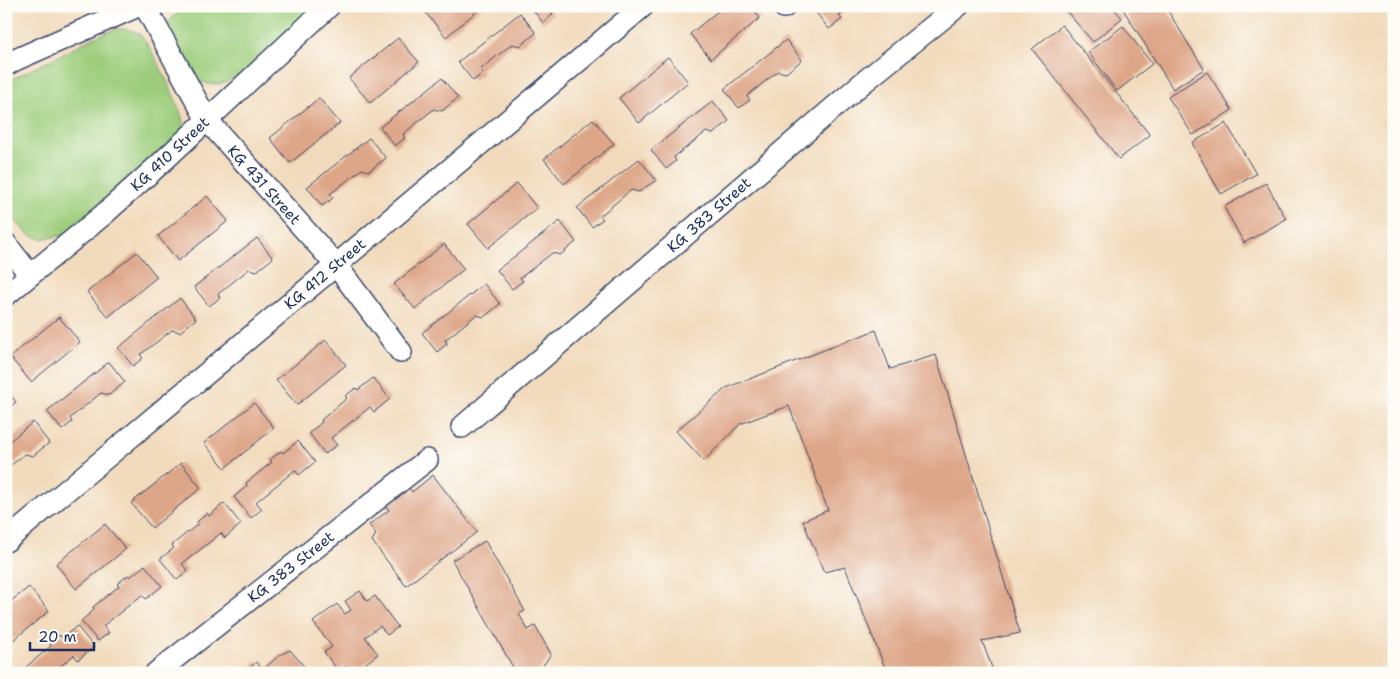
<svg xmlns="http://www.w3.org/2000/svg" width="1400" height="679" font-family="'Shantell Sans',sans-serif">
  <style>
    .green { fill: #9dcd7b; stroke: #5c7e6c }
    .building { fill: #dea688 }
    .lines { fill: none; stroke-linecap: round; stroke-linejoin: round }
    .street-casing { stroke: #3b496c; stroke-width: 24 }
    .street { stroke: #fff; stroke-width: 21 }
    .labels { text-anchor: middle; stroke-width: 4.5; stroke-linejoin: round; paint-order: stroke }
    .street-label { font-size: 15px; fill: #1b2f5e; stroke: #fdfcf7 }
  </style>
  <rect width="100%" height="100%" fill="#fdfcf7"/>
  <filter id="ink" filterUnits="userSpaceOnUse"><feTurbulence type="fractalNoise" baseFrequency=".02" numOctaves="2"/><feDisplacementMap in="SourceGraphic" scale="10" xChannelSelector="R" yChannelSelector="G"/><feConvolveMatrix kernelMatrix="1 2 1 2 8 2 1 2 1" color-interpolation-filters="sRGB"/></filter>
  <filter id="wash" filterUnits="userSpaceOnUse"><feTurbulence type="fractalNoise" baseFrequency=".0096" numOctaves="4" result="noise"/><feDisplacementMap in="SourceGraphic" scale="20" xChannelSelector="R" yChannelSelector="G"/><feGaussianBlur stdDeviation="1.12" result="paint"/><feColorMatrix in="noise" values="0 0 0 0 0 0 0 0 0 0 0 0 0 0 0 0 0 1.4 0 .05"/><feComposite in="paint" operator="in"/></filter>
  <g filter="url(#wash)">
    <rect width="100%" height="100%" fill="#f2dbbd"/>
    <g class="green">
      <polygon points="185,6 323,6 256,64 235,78 220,84 208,84 196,79 171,35 169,21"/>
      <path d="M115,29c8,0 16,0 23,4 10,5 44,77 45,89 0,5 -1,11 -2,16l-115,97 -25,4 -13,-5 -22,-22v-130l63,-31 19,-11z"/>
    </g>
    <g id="blocks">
      <g class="building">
        <polygon points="433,6 483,6 446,37 425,12"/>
        <polygon points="530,6 556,6 550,11 553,14 543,23"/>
        <polygon points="724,6 750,6 760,18 711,59 690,34"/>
        <polygon points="819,6 851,6 839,16 842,19 829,29 814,10"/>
        <polygon points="1062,6 1112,6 1122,18 1093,42"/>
        <polygon points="1121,6 1165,6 1204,69 1173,89"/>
        <polygon points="520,13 536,33 520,46 512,44 481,69 483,73 473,81 458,62"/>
        <polygon points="1062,25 1150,135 1119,159 1032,49"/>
        <polygon points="1123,26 1152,64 1117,91 1088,52"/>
        <polygon points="398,38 419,62 370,103 349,78"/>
        <polygon points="786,40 802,60 786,73 778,71 747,96 750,100 739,108 724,89"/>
        <polygon points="668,57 688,82 639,123 619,98"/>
        <polygon points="1207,72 1232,110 1193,135 1168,97"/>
        <polygon points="442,78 458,98 442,111 434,109 403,134 405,138 395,146 380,127"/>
        <polygon points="319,98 340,123 290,163 270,138"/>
        <polygon points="713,101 729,121 713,134 706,132 674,157 676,161 666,169 651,150"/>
        <polygon points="593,119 614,144 564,184 544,159"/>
        <polygon points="1226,123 1256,174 1221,194 1192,143"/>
        <polygon points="369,138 386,158 369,171 362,169 330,194 333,198 322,206 307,187"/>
        <polygon points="639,159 656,180 639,192 631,190 600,216 603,219 592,227 577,208"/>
        <polygon points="517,183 537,208 488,248 468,224"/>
        <polygon points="1266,183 1286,219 1244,243 1224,207"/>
        <polygon points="207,196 228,221 178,261 158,236"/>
        <polygon points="560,221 576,242 560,255 552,253 520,278 523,281 512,289 497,270"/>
        <polygon points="257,238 273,258 257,271 249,269 218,294 220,298 209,306 194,287"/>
        <polygon points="444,244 464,269 415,309 394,284"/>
        <polygon points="137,252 157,277 108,317 87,292"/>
        <polygon points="484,284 500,304 484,317 476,315 445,340 447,344 437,352 422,333"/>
        <polygon points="180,298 196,319 180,332 172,330 140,355 143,358 133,366 118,348"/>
        <polygon points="59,317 80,342 31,382 10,357"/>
        <polygon points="876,330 890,369 936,355 1020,633 982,641 994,673 887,673 845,567 824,572 803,521 828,510 789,406 740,424 704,461 676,431 726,388"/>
        <polygon points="326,340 346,365 297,405 276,380"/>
        <polygon points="109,362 125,382 109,395 101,393 70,418 72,422 62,430 47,411"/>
        <polygon points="373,378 390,399 374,412 370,407 331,438 337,445 325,454 309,433 322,422 321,420 347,398 345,396 356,388 358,390"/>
        <polygon points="6,390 16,402 6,410"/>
        <polygon points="254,403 274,428 225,468 204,443"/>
        <polygon points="33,422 49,443 33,456 25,454 6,469 6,444"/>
        <polygon points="298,441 315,462 299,475 295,470 256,502 262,509 251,518 234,497 247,486 246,483 272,462 270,460 281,451 283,453"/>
        <polygon points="181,463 201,488 152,528 131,503"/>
        <polygon points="433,475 477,532 406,586 372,541 376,534 369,525 389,510 384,504 408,486 412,492"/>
        <polygon points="224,503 241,524 225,538 221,533 182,564 188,571 177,580 160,559 174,548 172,545 198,524 197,522 207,513 209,516"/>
        <polygon points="105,524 126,549 76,589 56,564"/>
        <polygon points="485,541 525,611 519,614 528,630 535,626 551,654 538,673 508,673 514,669 452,560"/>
        <polygon points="145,565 162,586 146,599 142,595 103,626 109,633 98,641 81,621 94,610 93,607 119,586 117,584 128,575 130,577"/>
        <polygon points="29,587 49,611 6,646 6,605"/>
        <polygon points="360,591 367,601 375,596 398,627 387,635 380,626 365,637 378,654 353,673 352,673 346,666 338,671 324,652 332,647 313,622 337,604 345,614 351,610 345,601"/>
        <polygon points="77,626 94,647 78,660 74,655 52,673 23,673 27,670 25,668 51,646 50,644 60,635 62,638"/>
        <polygon points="290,650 310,673 245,673 256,662 263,670 278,656"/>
      </g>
    </g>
  </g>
  <g filter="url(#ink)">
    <use href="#blocks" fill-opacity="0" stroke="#3b496c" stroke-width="1"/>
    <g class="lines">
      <defs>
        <g id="street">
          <polyline points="145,6 207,120 336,265 401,352"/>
          <polyline points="783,6 784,7"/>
          <polyline points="6,65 15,60 138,6"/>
          <polyline points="6,244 30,275"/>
          <polyline points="6,295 103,215 161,163 329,6"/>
          <polyline points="462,427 860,85 958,6"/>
          <path d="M6,541c213,-178 426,-355 637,-535"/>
          <polyline points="156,673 427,460"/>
        </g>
      </defs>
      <use href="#street" class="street-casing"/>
      <use href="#street" class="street"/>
    </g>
  </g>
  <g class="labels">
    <g class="street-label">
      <text transform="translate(170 154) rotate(-43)" y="5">KG 410 Street</text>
      <text transform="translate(264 185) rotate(48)" y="5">KG 431 Street</text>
      <text transform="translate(709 215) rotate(-41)" y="5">KG 383 Street</text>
      <text transform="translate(325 274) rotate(-40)" y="5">KG 412 Street</text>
      <text transform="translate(291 567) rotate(-38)" y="5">KG 383 Street</text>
    </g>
  </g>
  <rect width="1400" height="679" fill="none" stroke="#fdfcf7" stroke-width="25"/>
  <path d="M30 642v8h64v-8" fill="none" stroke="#1b2f5e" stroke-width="2.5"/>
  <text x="38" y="642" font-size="15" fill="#1b2f5e" stroke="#fdfcf7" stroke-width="4" paint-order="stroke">20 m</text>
</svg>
